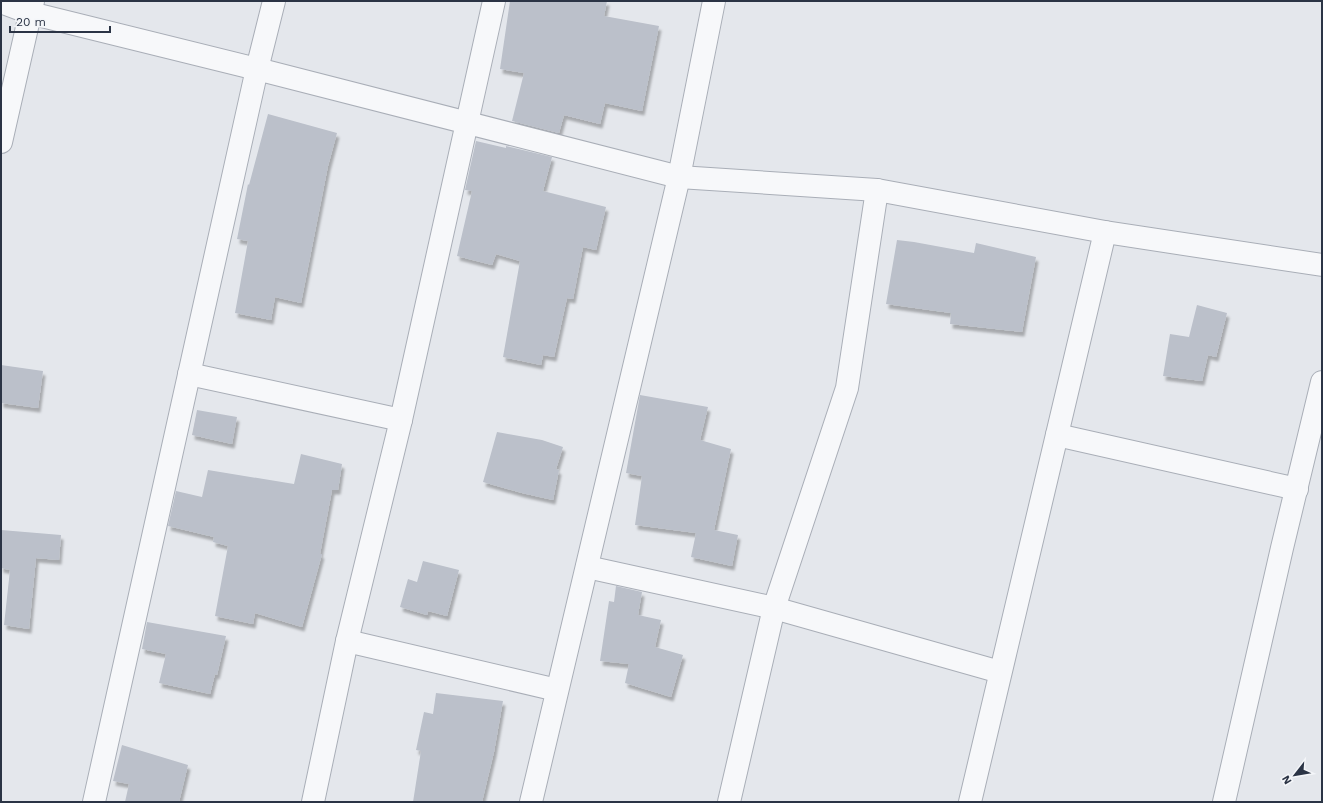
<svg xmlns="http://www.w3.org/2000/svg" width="1323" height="803" font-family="'Work Sans',sans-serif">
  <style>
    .building { fill: #bbc0ca; filter: url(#shadow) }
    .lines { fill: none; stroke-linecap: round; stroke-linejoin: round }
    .minor-casing { stroke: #a9aeb7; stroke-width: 24 }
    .tertiary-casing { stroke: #a9aeb7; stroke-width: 24 }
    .minor { stroke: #f7f8fa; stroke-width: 22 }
    .tertiary { stroke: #f7f8fa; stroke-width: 22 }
  </style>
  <defs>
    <filter id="shadow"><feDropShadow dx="2.5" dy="4.5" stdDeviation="1" flood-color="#0004"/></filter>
  </defs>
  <rect width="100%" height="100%" fill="#e4e7ec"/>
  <g class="building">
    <polygon points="510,1 607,1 604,16 659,26 642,111 605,103 600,124 564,115 559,133 512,121 524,73 500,69"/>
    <polygon points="268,114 337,133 328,166 301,303 275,297 271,320 235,313 248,241 237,239 248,184 249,185"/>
    <polygon points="476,141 506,148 506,146 552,157 543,191 606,207 596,250 583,247 573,299 567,298 554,357 543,355 541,365 503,357 520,261 496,254 492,265 457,256 472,191 465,190"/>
    <polygon points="897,240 914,242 974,253 976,243 1036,257 1022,332 950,324 951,313 886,304"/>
    <polygon points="1197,305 1227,313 1216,357 1208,355 1202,381 1163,376 1170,334 1189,337"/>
    <polygon points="1,365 43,371 38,408 1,403"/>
    <polygon points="640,395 708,407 700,440 731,449 714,530 738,535 732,566 691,557 696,533 635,525 642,476 626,473"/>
    <polygon points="197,410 237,417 232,444 192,435"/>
    <polygon points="497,432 542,440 563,447 556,469 559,470 553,500 522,493 483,482"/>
    <polygon points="301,454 342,464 338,490 332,490 320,554 322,554 302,627 255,613 253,624 215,616 228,546 213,542 214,537 168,526 176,491 202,497 208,470 294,484"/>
    <polygon points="1,530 61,535 59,560 36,558 29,629 4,625 10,570 1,568"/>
    <polygon points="423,561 459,570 447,616 428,611 427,615 400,607 408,579 417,582"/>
    <polygon points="616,586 642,592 638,615 661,620 655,647 683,655 671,697 625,683 629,664 600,661 609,601 614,602"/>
    <polygon points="147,622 226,636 217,675 215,674 210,694 159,683 166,654 142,649"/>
    <polygon points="436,693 503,701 494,752 482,802 413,802 421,751 416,750 424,712 433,714"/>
    <polygon points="122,745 188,765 179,802 125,802 129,784 113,781"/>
  </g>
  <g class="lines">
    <defs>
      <g id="minor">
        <polyline points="1,2 30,13 257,69 679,177 877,190 1105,232 1322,265"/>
        <polyline points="1,142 33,1"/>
        <polyline points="189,374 401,420"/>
        <polyline points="1057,435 1297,489"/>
        <polyline points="587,567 774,608 1000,672"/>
        <polyline points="347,641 557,690"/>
        <polyline points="94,802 257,69 274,1"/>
        <polyline points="313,802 347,641 401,420 494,1"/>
        <polyline points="531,802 679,177 714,1"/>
        <polyline points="729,802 774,608 847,388 877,190"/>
        <polyline points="970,802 1105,232"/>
      </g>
      <polyline id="tertiary" points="1224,802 1282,548 1322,382"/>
    </defs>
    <use href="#minor" class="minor-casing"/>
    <use href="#tertiary" class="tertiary-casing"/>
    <use href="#minor" class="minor"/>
    <use href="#tertiary" class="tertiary"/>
  </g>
  <rect width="1323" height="803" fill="none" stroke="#2b3445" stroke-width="4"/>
  <g transform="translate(1295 775) rotate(239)" stroke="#f4f6f9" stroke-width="3" paint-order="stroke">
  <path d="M0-3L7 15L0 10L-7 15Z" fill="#2b3445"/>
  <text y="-6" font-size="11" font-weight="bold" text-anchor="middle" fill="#2b3445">N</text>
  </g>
  <path d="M10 26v6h100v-6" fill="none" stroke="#2b3445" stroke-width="2"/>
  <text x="16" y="26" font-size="12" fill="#2b3445" stroke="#f4f6f9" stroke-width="3" paint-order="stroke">20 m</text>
</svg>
